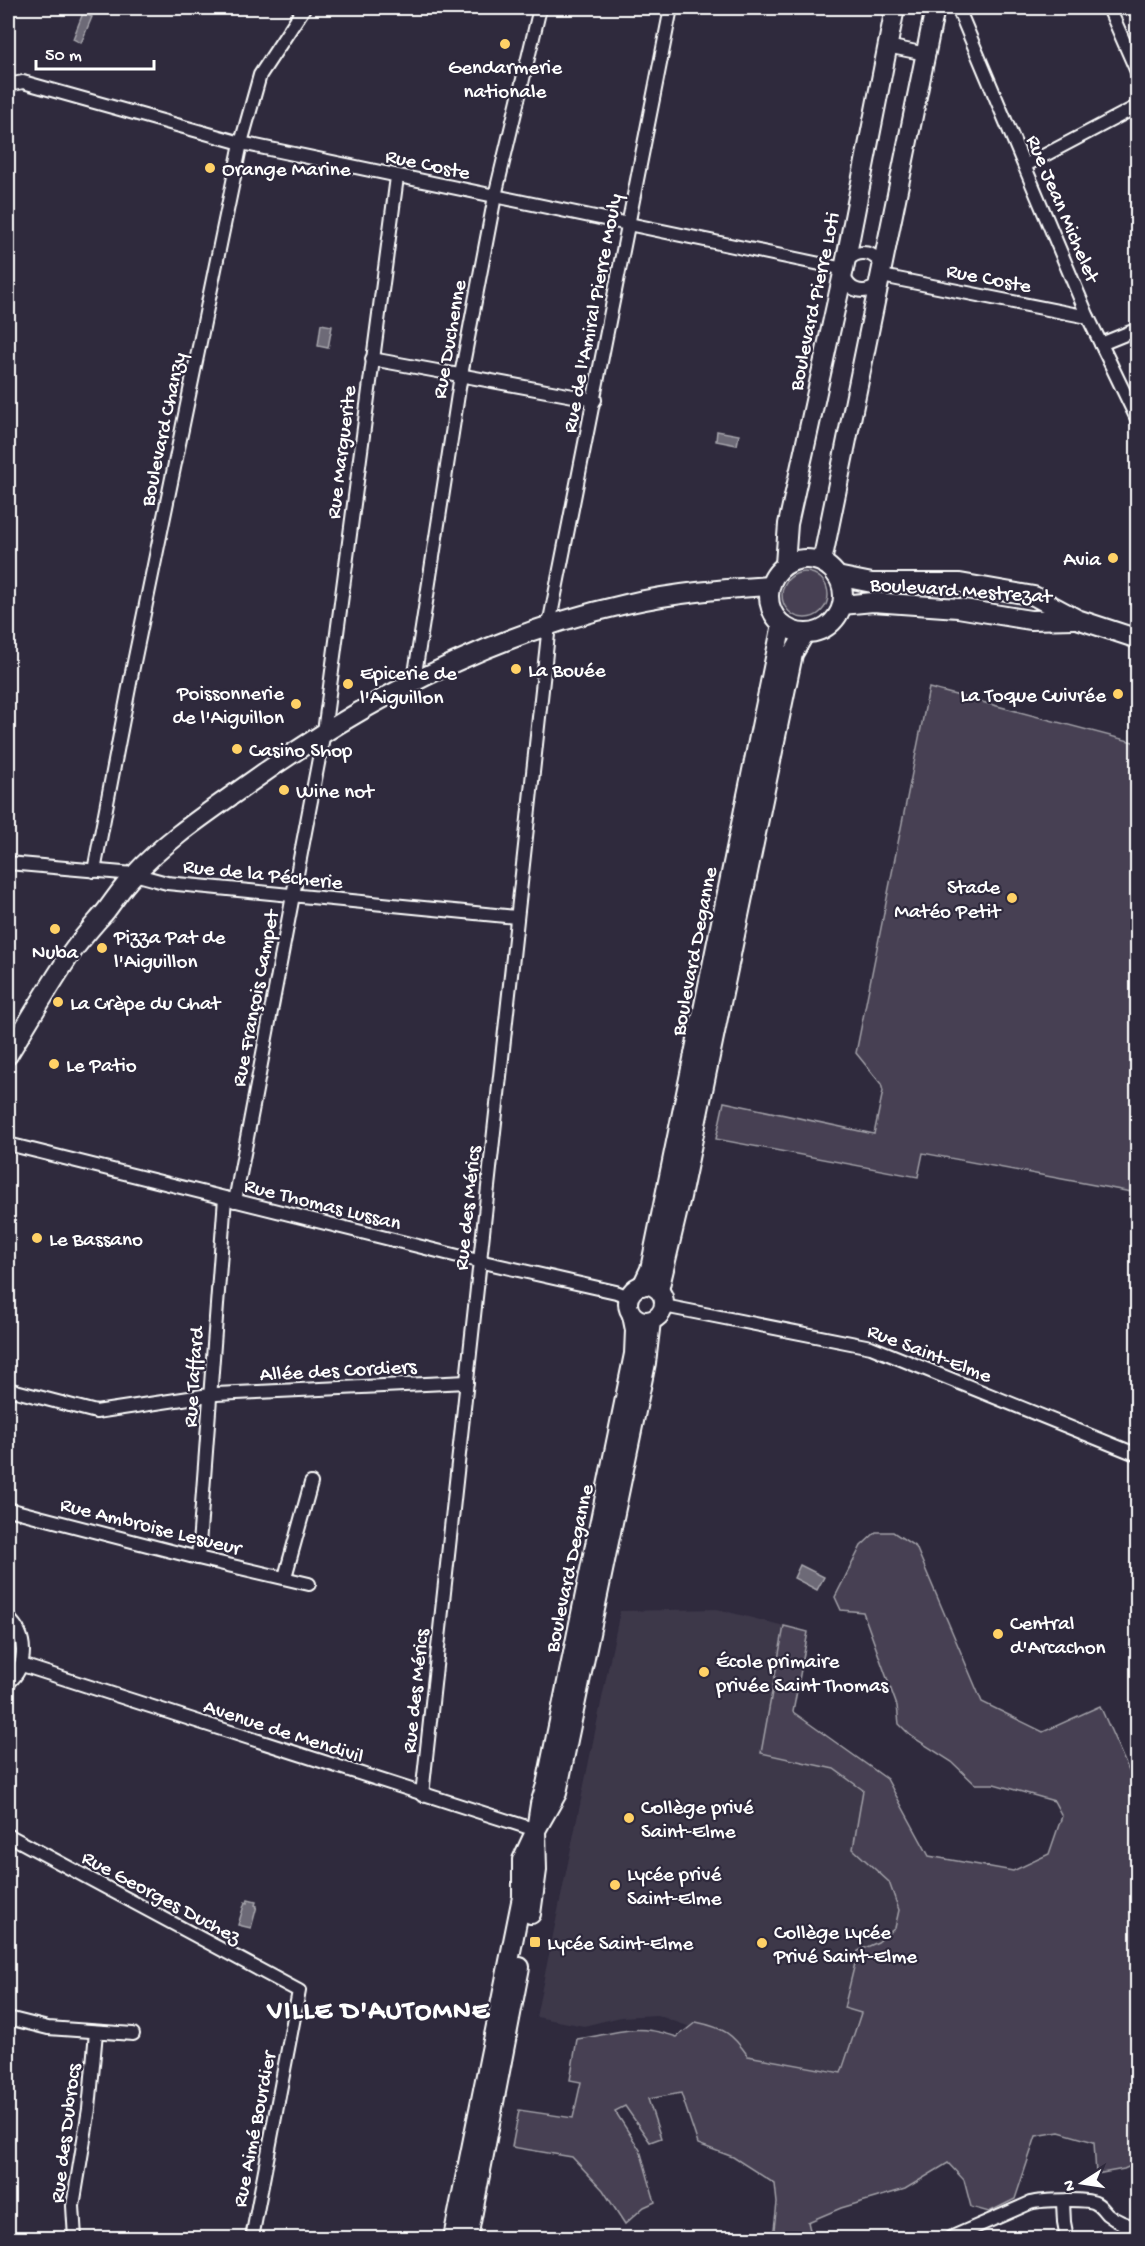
<svg xmlns="http://www.w3.org/2000/svg" width="1145" height="2246" font-family="'Gochi Hand',sans-serif">
  <style>
    .built { fill: #3c3749 }
    .green { fill: #464152; stroke: #a2a0a8; stroke-width: 1.5 }
    .water { fill: #6d6a77; stroke: #a7a6ad; stroke-width: 1.5 }
    .lines { fill: none; stroke-linecap: round; stroke-linejoin: round }
    .street-casing { stroke: #fff; stroke-width: 16 }
    .secondary-casing { stroke: #fff; stroke-width: 22 }
    .street { stroke: #2f2a3d; stroke-width: 12 }
    .secondary { stroke: #2f2a3d; stroke-width: 18 }
    .poi-dot { fill: #ffd166; stroke: #2f2a3d; stroke-width: 2 }
    .labels { text-anchor: middle; stroke-width: 4.5; stroke-linejoin: round; paint-order: stroke }
    .poi-label { font-size: 21px; fill: #fff; stroke: #2f2a3d; text-anchor: start }
    .street-label { font-size: 21px; fill: #fff; stroke: #2f2a3d }
    .district-label { font-size: 27px; font-weight: bold; letter-spacing: 1.5px; fill: #fff; stroke: #2f2a3d }
  </style>
  <rect width="100%" height="100%" fill="#2f2a3d"/>
  <filter id="ink" filterUnits="userSpaceOnUse"><feTurbulence type="fractalNoise" baseFrequency=".0167" numOctaves="2"/><feDisplacementMap in="SourceGraphic" scale="12" xChannelSelector="R" yChannelSelector="G"/><feConvolveMatrix kernelMatrix="1 2 1 2 8 2 1 2 1" color-interpolation-filters="sRGB"/></filter>
  <g filter="url(#ink)">
    <polygon class="built" points="717,1609 808,1632 793,1712 887,1779 929,1856 1013,1871 845,2081 740,2058 690,2027 657,2015 621,2017 584,2026 536,2017 620,1611"/>
    <g class="green">
      <circle cx="805" cy="595" r="23"/>
      <polygon points="929,688 1137,743 1137,1193 923,1153 918,1177 716,1139 724,1102 874,1134 883,1091 881,1084 856,1053"/>
      <path d="M876,1532h17l23,15 66,155 61,30 57,-26 37,83v374l-13,6 -28,5 -2,-32 -35,-10 -23,4 -21,63 -26,13 -18,-5 -7,-27 -16,-17 -43,26 -64,19 -33,14 4,16h-39l4,-35 -2,-19 -42,-27 -35,-13 -17,-51 -33,6 13,39 -11,4 -25,-36 -10,5 25,39 15,52 -11,5 -19,17 -22,-34 -31,-33 -60,-10 7,-37 54,8 8,-36 -11,-2 7,-41c18,-2 35,-7 52,-9 17,-2 32,2 48,7l19,-15c28,6 36,11 52,34l93,17 20,-60 -17,-5 14,-57 20,-9 17,-14 4,-18 -10,-28 -36,-33 10,-59 -29,-21 -73,-16 23,-127 24,6 -15,80 94,67 42,77 84,15 36,-17 13,-38 -8,-15 -60,-17h-19l-23,-22 -41,-26 -12,-12 -2,-18 -34,-94 -22,-2 -6,-13 26,-51z"/>
    </g>
    <g class="water">
      <polygon points="83,13 92,17 81,43 73,39"/>
      <polygon points="321,324 332,326 328,348 318,346"/>
      <polygon points="717,431 739,435 737,445 716,441"/>
      <polygon points="800,1565 824,1577 817,1590 794,1578"/>
      <polygon points="248,1900 256,1902 255,1905 257,1906 251,1928 238,1925 245,1902 247,1903"/>
    </g>
    <g class="lines">
      <defs>
        <g id="street">
          <polyline points="958,8 1088,317 1138,421"/>
          <polyline points="1109,8 1138,74"/>
          <polyline points="887,46 926,54"/>
          <polyline points="8,85 23,82 241,143 844,269"/>
          <polyline points="1026,165 1138,106"/>
          <circle cx="863" cy="272" r="19"/>
          <polyline points="882,276 1088,317"/>
          <polyline points="1101,344 1138,329"/>
          <polyline points="372,359 595,400"/>
          <polyline points="414,680 461,375 495,196 540,8"/>
          <polyline points="8,863 134,874 167,883 516,917"/>
          <polyline points="94,871 133,667 241,143 260,75 304,8"/>
          <polyline points="8,1144 470,1259 616,1292 629,1297"/>
          <polyline points="235,1201 324,732 397,177"/>
          <polyline points="664,1306 871,1347 1138,1455"/>
          <polyline points="8,1389 96,1412 216,1394 467,1382"/>
          <polyline points="8,1509 198,1558 309,1584"/>
          <polyline points="198,1558 225,1198"/>
          <polyline points="285,1577 311,1483"/>
          <path d="M8,1618c20,18 20,48 0,65"/>
          <polyline points="22,1665 536,1830"/>
          <polyline points="422,1795 549,625 671,8"/>
          <polyline points="8,1835 299,1991 252,2238"/>
          <polyline points="8,2018 48,2028 133,2034"/>
          <polyline points="1063,2202 1064,2222 1067,2238"/>
          <polyline points="75,2238 73,2206 89,2109 96,2032"/>
          <path d="M950,2238l80,-35c11,-3 59,-5 67,1 4,2 7,7 10,10 10,8 19,11 31,14"/>
        </g>
        <g id="secondary">
          <circle cx="806" cy="596" r="37"/>
          <polyline points="822,562 935,8"/>
          <polyline points="785,564 788,524 844,269 895,8"/>
          <polyline points="837,576 872,583 960,583 1034,596 1077,619 1138,639"/>
          <polyline points="842,605 873,602 958,608 1030,620 1075,619"/>
          <path d="M8,1055c20,-33 40,-67 62,-100 10,-15 23,-29 35,-43 10,-13 18,-26 29,-37 32,-35 75,-63 114,-91 114,-82 239,-149 378,-180 47,-11 95,-15 144,-18"/>
          <circle cx="646" cy="1303" r="18"/>
          <polyline points="642,1286 650,1269 782,624"/>
          <polyline points="659,1290 681,1197 793,654 805,633"/>
          <polyline points="531,1914 537,1870 536,1830 540,1804 546,1785 634,1354 635,1330 632,1315"/>
          <polyline points="453,2238 522,1897 522,1860 536,1830 557,1793 646,1363 651,1321"/>
          <polyline points="468,2238 520,1967"/>
        </g>
      </defs>
      <use href="#street" class="street-casing"/>
      <use href="#secondary" class="secondary-casing"/>
      <use href="#street" class="street"/>
      <use href="#secondary" class="secondary"/>
    </g>
  </g>
  <g class="poi-dot">
    <circle cx="505" cy="44" r="6"/>
    <circle cx="210" cy="168" r="6"/>
    <circle cx="1113" cy="558" r="6"/>
    <circle cx="516" cy="669" r="6"/>
    <circle cx="348" cy="684" r="6"/>
    <circle cx="1118" cy="694" r="6"/>
    <circle cx="296" cy="704" r="6"/>
    <circle cx="237" cy="749" r="6"/>
    <circle cx="284" cy="790" r="6"/>
    <circle cx="1012" cy="898" r="6"/>
    <circle cx="55" cy="929" r="6"/>
    <circle cx="102" cy="948" r="6"/>
    <circle cx="58" cy="1002" r="6"/>
    <circle cx="54" cy="1064" r="6"/>
    <circle cx="37" cy="1238" r="6"/>
    <circle cx="998" cy="1634" r="6"/>
    <circle cx="704" cy="1672" r="6"/>
    <circle cx="629" cy="1818" r="6"/>
    <circle cx="615" cy="1885" r="6"/>
    <rect x="529" y="1936" width="12" height="12" rx="3"/>
    <circle cx="762" cy="1943" r="6"/>
  </g>
  <g class="labels">
    <g class="poi-label">
      <text x="505" y="73" text-anchor="middle">Gendarmerie<tspan x="505" dy="24">nationale</tspan></text>
      <text x="222" y="175">Orange Marine</text>
      <text x="1101" y="565" text-anchor="end">Avia</text>
      <text x="528" y="676">La Bouée</text>
      <text x="360" y="679">Epicerie de<tspan x="360" dy="24">l'Aiguillon</tspan></text>
      <text x="284" y="699" text-anchor="end">Poissonnerie<tspan x="284" dy="24">de l'Aiguillon</tspan></text>
      <text x="1106" y="701" text-anchor="end">La Toque Cuivrée</text>
      <text x="249" y="756">Casino Shop</text>
      <text x="296" y="797">Wine not</text>
      <text x="1000" y="893" text-anchor="end">Stade<tspan x="1000" dy="24">Matéo Petit</tspan></text>
      <text x="114" y="943">Pizza Pat de<tspan x="114" dy="24">l'Aiguillon</tspan></text>
      <text x="55" y="958" text-anchor="middle">Nuba</text>
      <text x="70" y="1009">La Crèpe du Chat</text>
      <text x="66" y="1071">Le Patio</text>
      <text x="49" y="1245">Le Bassano</text>
      <text x="1010" y="1629">Central<tspan x="1010" dy="24">d'Arcachon</tspan></text>
      <text x="716" y="1667">École primaire<tspan x="716" dy="24">privée Saint Thomas</tspan></text>
      <text x="641" y="1813">Collège privé<tspan x="641" dy="24">Saint-Elme</tspan></text>
      <text x="627" y="1880">Lycée privé<tspan x="627" dy="24">Saint-Elme</tspan></text>
      <text x="774" y="1938">Collège Lycée<tspan x="774" dy="24">Privé Saint-Elme</tspan></text>
      <text x="547" y="1949">Lycée Saint-Elme</text>
    </g>
    <g class="street-label">
      <text transform="translate(428 163) rotate(12)" y="7">Rue Coste</text>
      <text transform="translate(1064 208) rotate(67)" y="7">Rue Jean Michelet</text>
      <text transform="translate(989 277) rotate(11)" y="7">Rue Coste</text>
      <text transform="translate(813 301) rotate(-78)" y="7">Boulevard Pierre Loti</text>
      <text transform="translate(591 313) rotate(-79)" y="7">Rue de l'Amiral Pierre Mouly</text>
      <text transform="translate(448 339) rotate(-80)" y="7">Rue Duchenne</text>
      <text transform="translate(162 429) rotate(-78)" y="7">Boulevard Chanzy</text>
      <text transform="translate(340 452) rotate(-83)" y="7">Rue Marguerite</text>
      <text transform="translate(961 589) rotate(4)" y="7">Boulevard Mestrezat</text>
      <text transform="translate(263 873) rotate(6)" y="7">Rue de la Pécherie</text>
      <text transform="translate(693 951) rotate(-79)" y="7">Boulevard Deganne</text>
      <text transform="translate(254 998) rotate(-79)" y="7">Rue François Campet</text>
      <text transform="translate(323 1203) rotate(14)" y="7">Rue Thomas Lussan</text>
      <text transform="translate(466 1208) rotate(-84)" y="7">Rue des Mérics</text>
      <text transform="translate(930 1352) rotate(21)" y="7">Rue Saint-Elme</text>
      <text transform="translate(338 1369) rotate(-3)" y="7">Allée des Cordiers</text>
      <text transform="translate(192 1377) rotate(-86)" y="7">Rue Taffard</text>
      <text transform="translate(151 1525) rotate(14)" y="7">Rue Ambroise Lesueur</text>
      <text transform="translate(568 1568) rotate(-78)" y="7">Boulevard Deganne</text>
      <text transform="translate(414 1691) rotate(-84)" y="7">Rue des Mérics</text>
      <text transform="translate(284 1730) rotate(18)" y="7">Avenue de Mendivil</text>
      <text transform="translate(162 1896) rotate(28)" y="7">Rue Georges Duchez</text>
      <text transform="translate(253 2129) rotate(-79)" y="7">Rue Aimé Bourdier</text>
      <text transform="translate(64 2133) rotate(-83)" y="7">Rue des Dubrocs</text>
    </g>
    <g class="district-label">
      <text x="379" y="2018">VILLE D'AUTOMNE</text>
    </g>
  </g>
  <rect width="1145" height="2246" fill="none" stroke="#2f2a3d" stroke-width="30"/>
  <rect x="15" y="15" width="1115" height="2216" fill="none" stroke="#fff" stroke-width="2" filter="url(#ink)"/>
  <g transform="translate(1082 2183) rotate(258)" stroke="#2f2a3d" stroke-width="4.5" paint-order="stroke">
  <path d="M0-4.5L10 22L0 15L-10 22Z" fill="#ffffff"/>
  <text y="-9" font-size="16" font-weight="bold" text-anchor="middle" fill="#ffffff">N</text>
  </g>
  <path d="M36 60v9h118v-9" fill="none" stroke="#ffffff" stroke-width="3"/>
  <text x="45" y="60" font-size="18" fill="#ffffff" stroke="#2f2a3d" stroke-width="4.5" paint-order="stroke">50 m</text>
</svg>
